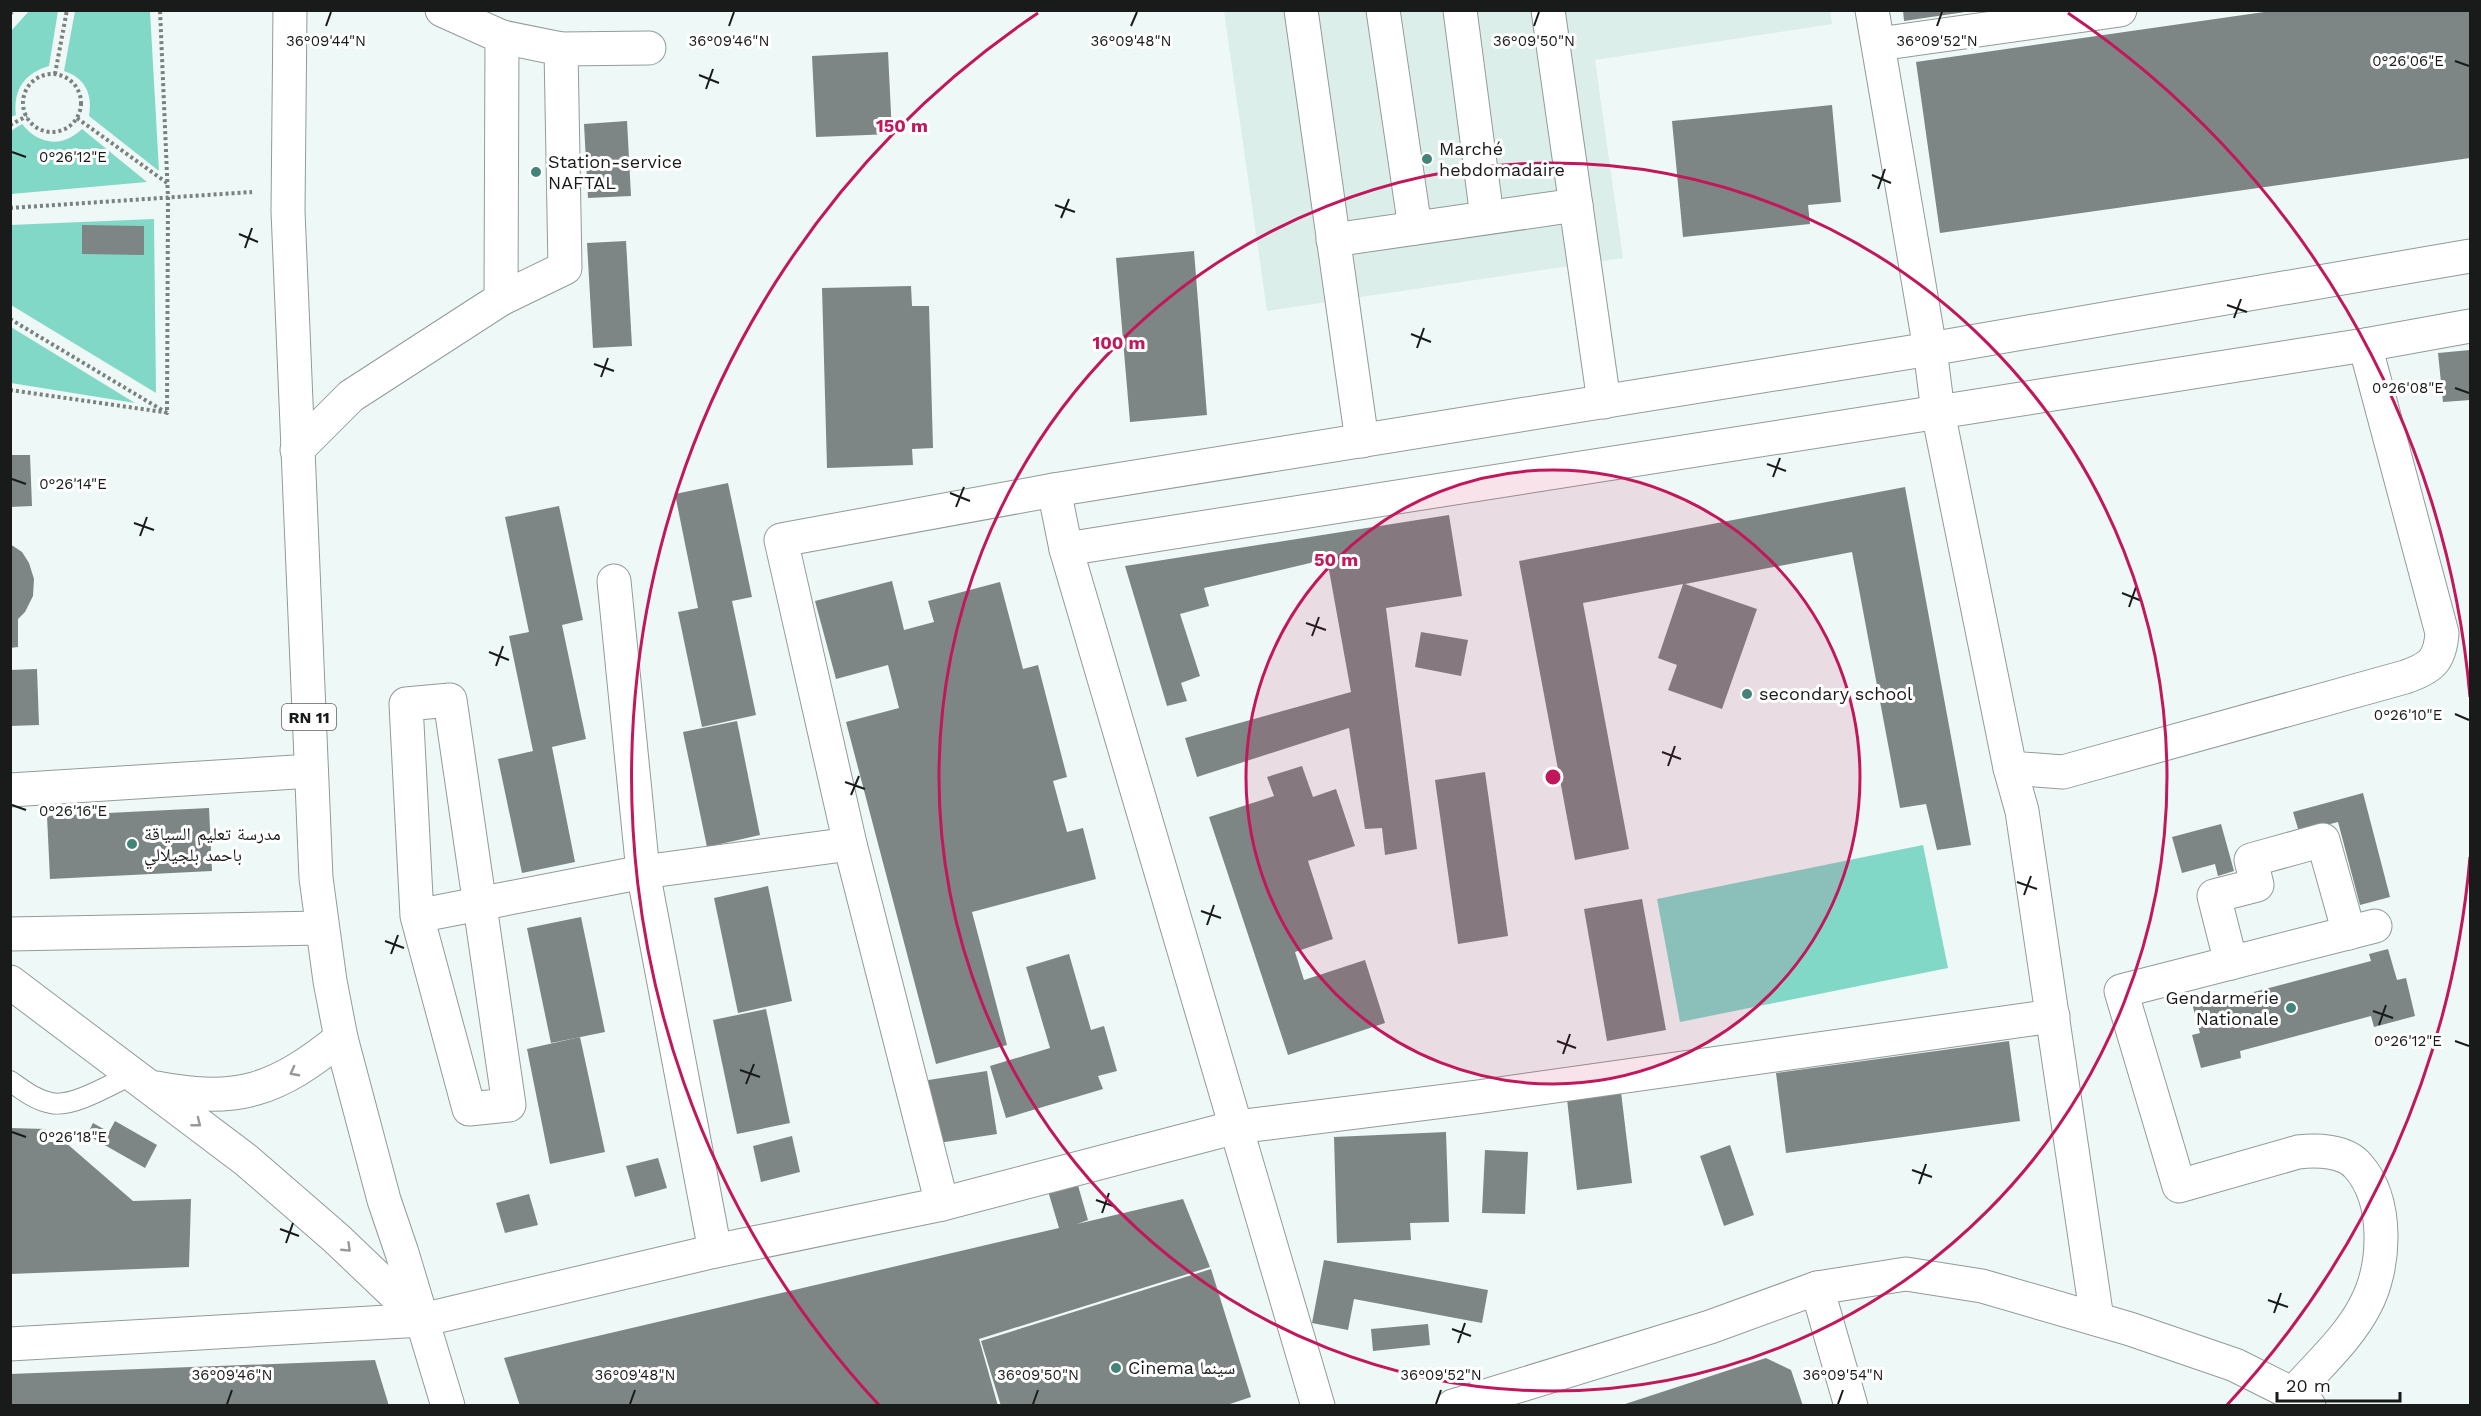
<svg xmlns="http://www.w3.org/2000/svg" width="2481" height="1416" font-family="'Work Sans','Noto Naskh Arabic',sans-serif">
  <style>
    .built { fill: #dbeeea }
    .green { fill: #82d8c6 }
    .building { fill: #7d8684 }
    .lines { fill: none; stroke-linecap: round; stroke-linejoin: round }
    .lane-casing { stroke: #929b99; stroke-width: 22 }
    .street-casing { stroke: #929b99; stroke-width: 35 }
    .secondary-casing { stroke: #929b99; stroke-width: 35 }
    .primary-casing { stroke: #929b99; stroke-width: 35 }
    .path { stroke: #7b817f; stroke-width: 4; stroke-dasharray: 3 3; stroke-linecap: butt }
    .lane { stroke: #fff; stroke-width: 20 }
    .street { stroke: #fff; stroke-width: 33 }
    .secondary { stroke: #fff; stroke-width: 33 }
    .primary { stroke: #fff; stroke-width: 33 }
    .oneway { stroke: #979898 }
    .ticks { fill: none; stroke: #181b1a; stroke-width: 2 }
    .ring { fill: none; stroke: #c2185b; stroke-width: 3 }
    .poi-dot { fill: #428578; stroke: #fff; stroke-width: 2 }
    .labels { text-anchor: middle; stroke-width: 6; stroke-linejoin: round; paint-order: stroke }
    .shield { fill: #fff; stroke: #5d5f5f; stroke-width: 1.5 }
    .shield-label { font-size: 16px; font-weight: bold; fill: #181b1a }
    .poi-label { font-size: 18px; fill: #181b1a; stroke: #fff; text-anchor: start }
    .ticks-label { font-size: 15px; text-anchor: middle; fill: #181b1a; stroke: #fff; stroke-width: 6; stroke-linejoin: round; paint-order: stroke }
    .centre { fill: #c2185b; stroke: #fff; stroke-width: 3 }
    .ring-label { font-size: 18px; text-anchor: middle; font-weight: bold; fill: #c2185b; stroke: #fff; stroke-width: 6; stroke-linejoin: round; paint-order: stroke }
  </style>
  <rect width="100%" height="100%" fill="#eef8f6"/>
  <polygon class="built" points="1830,10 1832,24 1595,60 1623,258 1267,311 1224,11"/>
  <g class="green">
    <path d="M30,10l28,1 -9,55c-24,7 -36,23 -33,49l-5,2v-86z"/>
    <path d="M75,11h75l9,160 -70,-55c4,-22 -4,-38 -25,-45z"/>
    <path d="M22,124c17,21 40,24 60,5l65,53 -136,12v-63z"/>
    <polygon points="154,219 156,393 11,305 10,225"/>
    <polygon points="10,327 11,327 135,403 11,383"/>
    <polygon points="1923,845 1948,968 1680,1022 1657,899"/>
  </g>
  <g class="building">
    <polygon points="1903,10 1965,10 1965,12 1904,21"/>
    <polygon points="2278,10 2470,10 2470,158 1940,233 1916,62"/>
    <polygon points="888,52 892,134 816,137 812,56"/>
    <polygon points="1832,105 1841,202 1808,205 1810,224 1683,237 1672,121"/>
    <polygon points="627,121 631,196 588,198 584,124"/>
    <polygon points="82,225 144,226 144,255 82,254"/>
    <polygon points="626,241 632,346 593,348 587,243"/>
    <polygon points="1194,251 1207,415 1130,422 1116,258"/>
    <polygon points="911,286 912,306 929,306 933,448 912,449 913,465 827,468 822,288"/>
    <polygon points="2470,350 2470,400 2443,402 2438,353"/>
    <polygon points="10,455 30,455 32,506 10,507"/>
    <polygon points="728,483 752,597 732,601 756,715 702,727 678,612 698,608 675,494"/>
    <polygon points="1905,487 1971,845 1937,850 1926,804 1900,808 1852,552 1685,584 1757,609 1722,709 1668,690 1677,665 1658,658 1683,584 1583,603 1629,849 1575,860 1519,561"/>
    <polygon points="559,506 583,620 562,625 586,739 552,747 575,862 522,873 498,759 533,751 509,636 529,632 505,517"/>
    <polygon points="1449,515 1462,596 1386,608 1417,849 1385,855 1382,828 1365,829 1349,728 1197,777 1185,738 1351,692 1327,559 1204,588 1209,606 1180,614 1200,676 1181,683 1187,701 1167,706 1125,566"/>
    <polygon points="10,544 22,552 29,563 34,579 33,596 25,612 18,619 18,647 10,648"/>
    <polygon points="892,581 904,630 934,622 928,601 1000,582 1023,669 1038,665 1067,777 1053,781 1067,832 1083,828 1096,879 972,912 1007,1045 936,1064 846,722 899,708 888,665 836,679 815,601"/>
    <polygon points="1421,632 1468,640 1461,676 1415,667"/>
    <polygon points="37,669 39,725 10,726 10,670"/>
    <polygon points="737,721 760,835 707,847 683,732"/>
    <polygon points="1302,766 1313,797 1336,789 1355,846 1308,861 1333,939 1295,952 1304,980 1365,960 1385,1023 1288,1055 1209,817 1274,796 1267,777"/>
    <polygon points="1485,772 1508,936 1458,944 1435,780"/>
    <polygon points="2363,793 2390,897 2360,905 2338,822 2299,832 2293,812"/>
    <polygon points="209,808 212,871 50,879 47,816"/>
    <polygon points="2221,824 2234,871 2218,876 2215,864 2182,873 2172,837"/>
    <polygon points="768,886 792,1001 738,1013 714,898"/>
    <polygon points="1642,899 1666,1030 1607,1041 1584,909"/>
    <polygon points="581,917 605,1032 551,1043 527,928"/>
    <polygon points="2388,949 2397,980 2406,978 2415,1016 2374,1027 2371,1016 2240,1051 2241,1058 2201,1068 2192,1035 2200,1033 2191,1000 2210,995 2212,1003 2371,961 2369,954"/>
    <polygon points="1069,954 1091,1030 1104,1026 1117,1071 1098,1076 1103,1089 1006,1118 990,1066 1050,1048 1026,967"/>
    <polygon points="766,1009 790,1123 737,1134 713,1020"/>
    <polygon points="580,1037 605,1152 550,1164 527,1049"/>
    <polygon points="2009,1041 2020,1121 1786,1153 1776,1073"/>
    <polygon points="987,1071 997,1134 932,1144 922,1081"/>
    <polygon points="1621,1092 1632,1183 1577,1190 1567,1099"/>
    <polygon points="115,1121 157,1145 145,1168 87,1135 93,1123 109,1132"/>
    <polygon points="10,1128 46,1129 46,1142 65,1142 133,1201 191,1199 189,1267 10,1274"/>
    <polygon points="1446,1132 1449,1222 1410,1223 1411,1240 1337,1243 1334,1137"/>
    <polygon points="792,1136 800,1172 761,1182 753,1146"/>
    <polygon points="1730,1145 1754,1215 1724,1226 1700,1156"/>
    <polygon points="1485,1150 1528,1152 1525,1214 1482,1213"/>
    <polygon points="658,1158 667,1188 635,1197 626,1166"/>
    <polygon points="1077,1182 1088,1220 1077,1224 1183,1199 1210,1267 979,1339 998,1406 520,1406 504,1358 1059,1228 1048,1191"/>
    <polygon points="529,1194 538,1225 505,1233 496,1203"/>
    <polygon points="1324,1260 1488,1290 1482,1323 1354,1299 1348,1330 1312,1323"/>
    <polygon points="1211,1269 1251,1397 1224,1406 1001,1406 981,1341"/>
    <polygon points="1428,1324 1430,1345 1373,1351 1371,1329"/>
    <polygon points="1766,1358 1791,1370 1803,1406 1619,1406"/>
    <polygon points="375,1360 389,1406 10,1406 10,1374"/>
  </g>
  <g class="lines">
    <defs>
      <path id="lane" d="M10,1081c13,9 25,19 41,22 22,5 62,-20 82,-29"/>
      <g id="street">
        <polyline points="1301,10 1362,441"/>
        <polyline points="1383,10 1415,228"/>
        <polyline points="1460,10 1487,217"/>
        <polyline points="1548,10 1604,402"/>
        <path d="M1872,10l58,339 8,63 72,356 53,4 342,-95c26,-9 35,-16 37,-44l-77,-288"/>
        <polyline points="1879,44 2120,10"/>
        <polyline points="561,49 649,48"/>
        <polyline points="1333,240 1576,205"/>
        <polyline points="501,299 565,268 561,49 502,37"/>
        <polyline points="297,450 351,396 501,299 502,37 442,10"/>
        <polyline points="1054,490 1066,549 1318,1406"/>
        <polyline points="1066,549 2365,345 2470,326"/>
        <polyline points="614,581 643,872 715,1251"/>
        <polyline points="2010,768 2022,811 2097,1319"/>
        <polyline points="10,790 311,771"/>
        <polyline points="417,916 406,704 450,700 509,1105 469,1109 417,916 643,872 850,844"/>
        <polyline points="10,934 321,928"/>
        <polyline points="2231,963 2214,896 2257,885 2251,860 2323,840 2349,933"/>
        <polyline points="942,1204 850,844 781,540 1054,490 1930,349 2470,256"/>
        <polyline points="1817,1288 1851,1406"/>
        <polyline points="422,1320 715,1251 942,1204 1236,1127 1477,1097 2053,1016"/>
        <polyline points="1453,1406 1710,1327 1817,1288 1906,1274 1982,1286 2130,1329 2235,1365 2293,1394 2309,1406"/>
        <path d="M2296,1406l-3,-12c24,-28 55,-55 72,-88 21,-39 24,-105 -7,-140 -13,-16 -42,-16 -60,-14l-119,34 -58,-195 254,-65"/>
      </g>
      <g id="secondary">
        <polyline points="10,982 246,1160 336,1238 422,1320"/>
        <path d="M156,1088c82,16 121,2 185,-50"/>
        <polyline points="10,1344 422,1320"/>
      </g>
      <polyline id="primary" points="290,10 288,211 316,878 330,981 341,1038 384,1200 402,1253 448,1406"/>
    </defs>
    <use href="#lane" class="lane-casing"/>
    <use href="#street" class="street-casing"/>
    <use href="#secondary" class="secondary-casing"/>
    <use href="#primary" class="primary-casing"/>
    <g class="path">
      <polyline points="10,14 14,10"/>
      <polyline points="55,74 67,10"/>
      <circle cx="52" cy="103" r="29"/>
      <polyline points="77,118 167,183"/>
      <polyline points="10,125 27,116"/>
      <polyline points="10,208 252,192"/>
      <polyline points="10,319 167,413 168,198 160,10"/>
      <polyline points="10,390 163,412"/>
    </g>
    <use href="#lane" class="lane"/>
    <use href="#street" class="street"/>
    <use href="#secondary" class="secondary"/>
    <use href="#primary" class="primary"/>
  </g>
  <defs><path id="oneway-chevron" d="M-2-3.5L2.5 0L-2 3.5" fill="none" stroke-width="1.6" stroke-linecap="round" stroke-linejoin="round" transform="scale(1.5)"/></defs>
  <g class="oneway">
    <use href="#oneway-chevron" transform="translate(294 1072) rotate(152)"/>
    <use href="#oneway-chevron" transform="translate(197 1123) rotate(38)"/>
    <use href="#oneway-chevron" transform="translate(347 1248) rotate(44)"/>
  </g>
  <path class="ticks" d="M326,26l5,-14M729,26l5,-14M1131,26l6,-14M1534,26l5,-14M1937,26l5,-14M2455,61l14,5M699,75l20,8M706,89l7,-20M12,152l14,5M1872,175l19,8M1878,189l7,-20M1055,205l20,7M1061,218l8,-19M239,234l19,8M245,248l7,-20M2227,305l20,7M2234,318l7,-19M1411,334l20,8M1417,348l7,-20M594,364l20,7M601,377l7,-19M2455,388l14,5M1767,464l19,7M1773,477l7,-19M12,479l14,5M950,493l20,8M956,507l8,-20M134,523l20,7M140,536l7,-19M2122,593l20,8M2129,607l7,-20M1306,623l20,7M1312,636l7,-19M489,652l20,8M496,666l7,-20M2455,714l14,6M1662,752l19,7M1668,766l7,-20M845,782l20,7M851,795l8,-19M12,805l14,5M2017,882l20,7M2024,895l7,-19M1201,911l20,7M1207,925l7,-20M385,941l19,7M391,954l7,-19M2373,1011l20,7M2379,1025l7,-20M1557,1041l19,7M2455,1041l14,5M1563,1054l7,-20M740,1070l20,7M746,1084l8,-20M12,1132l14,5M1912,1170l20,7M1919,1184l7,-20M1096,1200l20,7M1102,1213l7,-20M280,1229l19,7M286,1243l7,-20M2268,1300l20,7M2274,1313l7,-20M1452,1329l19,7M1458,1343l7,-20M227,1404l5,-14M630,1404l5,-14M1033,1404l5,-14M1436,1404l5,-14M1838,1404l5,-14"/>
  <circle cx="1553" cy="777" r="307" fill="#c2185b" fill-opacity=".12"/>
  <g class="ring">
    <circle cx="1553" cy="777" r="307"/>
    <circle cx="1553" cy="777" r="614"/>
    <path d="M2470 857A921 921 0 0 1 2227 1405M879 1405A921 921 0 0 1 1038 13M2068 13A921 921 0 0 1 2470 697"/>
  </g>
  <g class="poi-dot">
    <circle cx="1427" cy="159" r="6"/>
    <circle cx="536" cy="172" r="6"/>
    <circle cx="1747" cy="694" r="6"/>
    <circle cx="132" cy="844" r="6"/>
    <circle cx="2291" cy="1008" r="6"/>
    <circle cx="1116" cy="1368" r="6"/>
  </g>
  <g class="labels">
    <rect class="shield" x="282" y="704" width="54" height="26" rx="4.5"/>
    <g class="shield-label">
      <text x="309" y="723">RN 11</text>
    </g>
    <g class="poi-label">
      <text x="1439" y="155">Marché<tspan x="1439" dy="21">hebdomadaire</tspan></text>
      <text x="548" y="168">Station-service<tspan x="548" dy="21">NAFTAL</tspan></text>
      <text x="1759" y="700">secondary school</text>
      <text x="144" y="840">مدرسة تعليم السياقة<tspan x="144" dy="21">باحمد بلجيلالي</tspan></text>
      <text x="2279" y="1004" text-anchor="end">Gendarmerie<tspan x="2279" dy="21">Nationale</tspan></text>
      <text x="1128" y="1374">Cinema سينما</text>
    </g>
  </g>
  <g class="ticks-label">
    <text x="326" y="46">36°09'44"N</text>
    <text x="729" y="46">36°09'46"N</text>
    <text x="1131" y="46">36°09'48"N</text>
    <text x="1534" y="46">36°09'50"N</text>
    <text x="1937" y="46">36°09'52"N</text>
    <text x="2408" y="66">0°26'06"E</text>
    <text x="73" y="162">0°26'12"E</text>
    <text x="2408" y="393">0°26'08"E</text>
    <text x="73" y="489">0°26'14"E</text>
    <text x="2408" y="720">0°26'10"E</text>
    <text x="73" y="816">0°26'16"E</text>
    <text x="2408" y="1046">0°26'12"E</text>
    <text x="73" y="1142">0°26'18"E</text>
    <text x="232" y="1380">36°09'46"N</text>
    <text x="635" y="1380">36°09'48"N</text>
    <text x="1038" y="1380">36°09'50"N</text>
    <text x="1441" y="1380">36°09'52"N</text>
    <text x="1843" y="1380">36°09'54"N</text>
  </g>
  <circle cx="1553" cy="777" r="9" class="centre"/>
  <g class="ring-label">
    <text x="902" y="132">150 m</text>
    <text x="1119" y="349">100 m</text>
    <text x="1336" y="566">50 m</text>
  </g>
  <rect width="2481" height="1416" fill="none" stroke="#181b1a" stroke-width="24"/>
  <path d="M2277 1392v9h123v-9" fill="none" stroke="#181b1a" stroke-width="3"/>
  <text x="2286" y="1392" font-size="18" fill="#181b1a" stroke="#ffffff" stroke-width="4.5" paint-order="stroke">20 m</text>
</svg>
